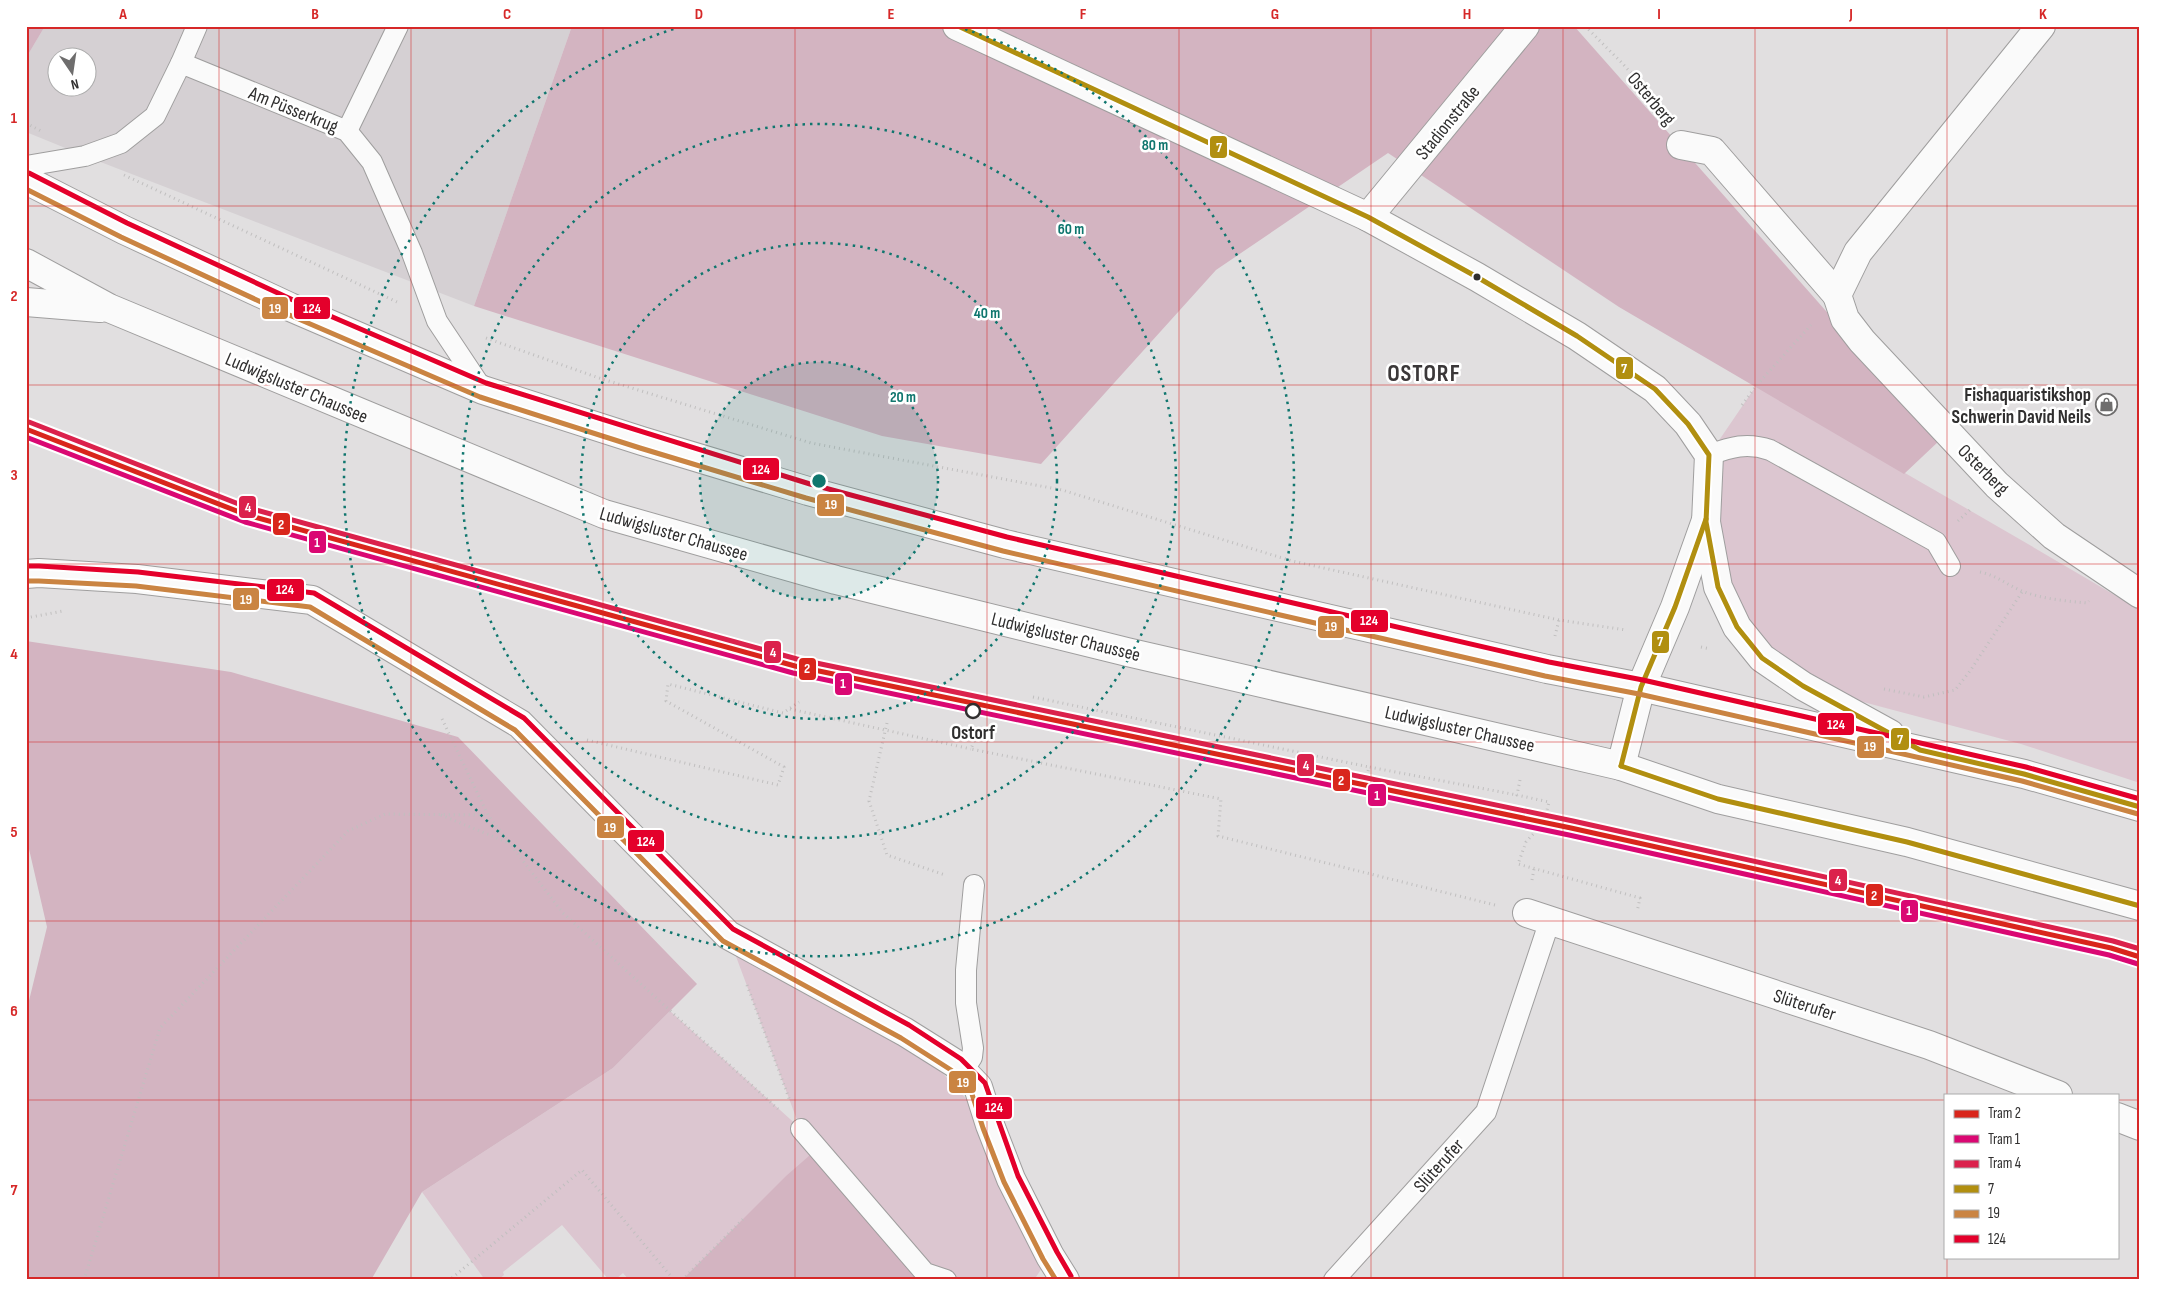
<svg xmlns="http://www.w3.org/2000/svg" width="2166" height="1306" font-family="'Sofia Sans Condensed',sans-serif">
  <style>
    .built { fill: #d5d0d3; fill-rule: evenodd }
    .green { fill: #dcc6d0 }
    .forest { fill: #d3b4c1 }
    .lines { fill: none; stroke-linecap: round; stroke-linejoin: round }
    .service-casing { stroke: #9f9e9e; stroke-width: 22 }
    .minor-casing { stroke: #9f9e9e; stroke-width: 30 }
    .tertiary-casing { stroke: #9f9e9e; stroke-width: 30 }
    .path { stroke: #c0bfbf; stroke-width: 3; stroke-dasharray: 1 4; stroke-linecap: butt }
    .service { stroke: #fafafa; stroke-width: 20 }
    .minor { stroke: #fafafa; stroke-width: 28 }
    .tertiary { stroke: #fafafa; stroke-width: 28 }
    .bus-1-casing { stroke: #fff; stroke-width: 9 }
    .bus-2-casing { stroke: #fff; stroke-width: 9 }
    .bus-3-casing { stroke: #fff; stroke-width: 9 }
    .bus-1 { stroke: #b18f10; stroke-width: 5 }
    .bus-2 { stroke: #ca8442; stroke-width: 5 }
    .bus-3 { stroke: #e4002b; stroke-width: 5 }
    .tram-1-casing { stroke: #fff; stroke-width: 9 }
    .tram-2-casing { stroke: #fff; stroke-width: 9 }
    .tram-3-casing { stroke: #fff; stroke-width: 9 }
    .tram-1 { stroke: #d9261c; stroke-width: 5 }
    .tram-2 { stroke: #da0873; stroke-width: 5 }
    .tram-3 { stroke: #db214c; stroke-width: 5 }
    .grid { fill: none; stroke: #d62828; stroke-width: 1; stroke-opacity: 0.55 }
    .ring { fill: none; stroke: #0f766e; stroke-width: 2.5; stroke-dasharray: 2.5 5 }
    .bus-dot { fill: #302f2f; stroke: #fff; stroke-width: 2 }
    .stop-dot { fill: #fff; stroke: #302f2f; stroke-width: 2.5 }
    .labels { text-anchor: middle; stroke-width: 5; stroke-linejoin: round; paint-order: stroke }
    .street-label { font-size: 19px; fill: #302f2f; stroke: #fff }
    .poi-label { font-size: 19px; font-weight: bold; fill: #302f2f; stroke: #fff; text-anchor: end }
    .stop-label { font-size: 19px; font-weight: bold; fill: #302f2f; stroke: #fff }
    .district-label { font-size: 24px; font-weight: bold; letter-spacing: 1px; fill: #3b3839; stroke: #fff }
    .centre { fill: #0f766e; stroke: #fff; stroke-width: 2.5 }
    .ring-label { font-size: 15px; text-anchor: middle; font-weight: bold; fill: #0f766e; stroke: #fff; stroke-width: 5; stroke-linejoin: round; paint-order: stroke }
    .line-badge { stroke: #fff; stroke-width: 2 }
    .badge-label { font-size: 14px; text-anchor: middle; font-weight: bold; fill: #fff }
    .neatline { fill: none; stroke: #d62828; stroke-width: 2 }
    .grid-label { font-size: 16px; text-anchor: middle; font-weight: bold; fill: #d62828 }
  </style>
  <rect width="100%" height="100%" fill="#e1dfe0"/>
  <path class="built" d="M45,26h527l-98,280 -389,-150 -59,-24v-74zM58,58h30v30h-30z"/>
  <g class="green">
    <path d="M1756,386c128,76 257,148 384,224v173l-119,-39 -218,-58 -66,-59 -28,-172z"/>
    <polygon points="728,935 905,1032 990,1125 1050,1256 1034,1280 629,1280 623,1273 615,1280 609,1280 562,1225 503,1272 504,1275 498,1280 485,1280 422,1192 613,1068 670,1011 800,1128"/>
  </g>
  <g class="forest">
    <polygon points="26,26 45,26 26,58"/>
    <polygon points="572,26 1574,26 1940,440 1904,474 1619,307 1388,153 1216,270 1041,464 882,436 474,306"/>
    <polygon points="26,641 231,672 458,737 697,984 613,1068 422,1192 371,1280 26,1280 26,1013 47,927 26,836"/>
    <polygon points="817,1149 946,1280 682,1280 786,1176"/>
  </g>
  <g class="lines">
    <defs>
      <g id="service">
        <polyline points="181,63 197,26"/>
        <polyline points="347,131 398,26"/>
        <polyline points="26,166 85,156 121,143 155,116 181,63 347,131 372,162 412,253 437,321 483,390"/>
        <path d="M1709,455c22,-8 38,-13 61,-5l166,92 14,24"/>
        <polyline points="963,1071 972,1057 973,1048 966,1003 966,970 974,885"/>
        <polyline points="801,1129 925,1273 946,1280"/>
        <polyline points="1334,1280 1486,1112 1550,920"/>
      </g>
      <g id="minor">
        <polyline points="957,26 1368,217 1525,26"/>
        <polyline points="2041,26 1858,252 1837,295 1845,319 1862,341 1997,485 2054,536 2140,594"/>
        <polyline points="1681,145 1712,151 1837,295"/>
        <polyline points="26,574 39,573 137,579 312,600 520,724 728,935 905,1032 956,1064 978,1087 990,1125 1011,1179 1050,1256 1065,1280"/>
        <polyline points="1527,913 1929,1045 2058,1095"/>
        <polyline points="2117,1117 2140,1126"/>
      </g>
      <g id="tertiary">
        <polyline points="26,180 124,230 290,307 483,390 642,441 808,491 1005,544 1547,669 1641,687 2024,774 2140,807"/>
        <polyline points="1368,217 1477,277 1577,336 1655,389 1688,424 1709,455 1706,522 1718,587 1737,627 1762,658 1803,686 1890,734"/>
        <polyline points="26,263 109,308 604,514 836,580 1127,652 1621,766 1718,799 1907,842 2140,906"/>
        <polyline points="26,302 100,308"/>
        <polyline points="1621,766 1641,687 1675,607 1705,523"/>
      </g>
    </defs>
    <use href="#service" class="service-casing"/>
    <use href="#minor" class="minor-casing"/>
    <use href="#tertiary" class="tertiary-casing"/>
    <g class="path">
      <polyline points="1585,26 1622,63 1668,113"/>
      <polyline points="26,123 41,131"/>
      <polyline points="124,175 397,302"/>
      <polyline points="486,338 599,378 811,443 1062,490 1292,561 1559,620 1626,630"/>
      <polyline points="1742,405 1756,386 1811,325"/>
      <polyline points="1958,521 1972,508"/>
      <path d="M1980,572c16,3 27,13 42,19 20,8 44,10 65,12l2,-2"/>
      <polyline points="26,618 63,611"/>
      <polyline points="1555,636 1559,620"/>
      <polyline points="1701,647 1710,649"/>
      <polyline points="1884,689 1924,697 1955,690 1970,671 2022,592"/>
      <polyline points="1033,697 1369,767"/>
      <polyline points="790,709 971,749"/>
      <polyline points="442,719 488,815 563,913 778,1109"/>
      <polyline points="887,723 869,801 887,855 945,875"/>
      <polyline points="587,740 778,785 784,767 666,701 668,684 783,713 799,702"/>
      <polyline points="974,741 971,749 1221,799 1218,836 1495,905"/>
      <polyline points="1367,776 1369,767 1517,795"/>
      <polyline points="1520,780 1517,795 1549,802 1544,822 1526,842 1518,864 1640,898 1637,912"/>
      <polyline points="441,815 509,843"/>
      <polyline points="1532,880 1534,869"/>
      <polyline points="747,985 790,1101"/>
      <polyline points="452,1278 582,1170 674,1280"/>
      <polyline points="84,1280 160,1028 348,831 385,814 488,815"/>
      <polyline points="682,1280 745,1217"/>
    </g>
    <use href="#service" class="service"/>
    <use href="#minor" class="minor"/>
    <use href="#tertiary" class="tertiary"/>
    <defs>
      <g id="bus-1">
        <polyline points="958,26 1368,217 1477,277 1577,336 1655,389 1688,424 1709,455 1706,522 1718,587 1737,627 1762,658 1803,686 1920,750 2024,774 2140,807"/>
        <polyline points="1621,766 1641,687 1675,607 1706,519"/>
        <polyline points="1621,766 1718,799 1907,842 2140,906"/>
      </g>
      <g id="bus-2">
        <polyline points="26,189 121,237 287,314 480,397 640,448 806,498 1003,551 1545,676 1639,694 2022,781 2138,814"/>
        <polyline points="27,581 39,581 136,586 310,607 515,730 723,941 901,1038 951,1070 971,1091 983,1128 1004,1182 1043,1259 1056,1280"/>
      </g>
      <g id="bus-3">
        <polyline points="29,173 127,223 293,300 486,383 810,484 1007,537 1549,662 1643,680 2026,767 2140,799"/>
        <polyline points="26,566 39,566 138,572 314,593 524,718 733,929 909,1025 961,1059 985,1083 1018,1176 1057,1252 1071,1276"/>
      </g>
    </defs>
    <use href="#bus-1" class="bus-1-casing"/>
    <use href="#bus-2" class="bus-2-casing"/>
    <use href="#bus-3" class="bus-3-casing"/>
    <use href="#bus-1" class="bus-1"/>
    <use href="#bus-2" class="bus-2"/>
    <use href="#bus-3" class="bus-3"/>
    <defs>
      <polyline id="tram-1" points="26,429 247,515 795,666 1571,828 2111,948 2140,957"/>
      <polyline id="tram-2" points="26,437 245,522 793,673 1569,835 2109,955 2138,964"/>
      <polyline id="tram-3" points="29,422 249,508 797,659 1573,821 2113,941 2140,949"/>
    </defs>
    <use href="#tram-1" class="tram-1-casing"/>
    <use href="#tram-2" class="tram-2-casing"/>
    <use href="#tram-3" class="tram-3-casing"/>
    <use href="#tram-1" class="tram-1"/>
    <use href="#tram-2" class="tram-2"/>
    <use href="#tram-3" class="tram-3"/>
  </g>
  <path class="grid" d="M219,26v1254M411,26v1254M603,26v1254M795,26v1254M987,26v1254M1179,26v1254M1371,26v1254M1563,26v1254M1755,26v1254M1947,26v1069M26,206h2114M26,385h2114M26,564h2114M26,742h2114M26,921h2114M26,1100h1919M2117,1100h23M1947,1257v23"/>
  <circle cx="819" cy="481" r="119" fill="#0f766e" fill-opacity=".12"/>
  <g class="ring">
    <circle cx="819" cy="481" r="119"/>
    <circle cx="819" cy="481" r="238"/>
    <circle cx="819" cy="481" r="357"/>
    <path d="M958 27A475 475 0 1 1 680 27"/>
  </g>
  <defs>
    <symbol id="shop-ring" viewBox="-11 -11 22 22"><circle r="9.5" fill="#fff" stroke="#6e6d6d" stroke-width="1.5"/><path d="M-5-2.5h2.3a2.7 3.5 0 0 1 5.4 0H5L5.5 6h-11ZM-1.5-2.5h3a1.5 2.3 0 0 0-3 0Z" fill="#6e6d6d"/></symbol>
  </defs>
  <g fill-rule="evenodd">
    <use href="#shop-ring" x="2094" y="392" width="25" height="25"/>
  </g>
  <circle class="bus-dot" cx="1477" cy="277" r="4.5"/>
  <circle class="stop-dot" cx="973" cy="711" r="7"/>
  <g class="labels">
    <g class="street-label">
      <text transform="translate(1652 98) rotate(50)" y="7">Osterberg</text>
      <text transform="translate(294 109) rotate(22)" y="7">Am Püsserkrug</text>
      <text transform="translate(1447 122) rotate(-51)" y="7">Stadionstraße</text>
      <text transform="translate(297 387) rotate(23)" y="7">Ludwigsluster Chaussee</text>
      <text transform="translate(1984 469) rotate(45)" y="7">Osterberg</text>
      <text transform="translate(674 533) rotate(16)" y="7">Ludwigsluster Chaussee</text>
      <text transform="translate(1066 636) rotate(14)" y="7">Ludwigsluster Chaussee</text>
      <text transform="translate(1460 728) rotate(13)" y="7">Ludwigsluster Chaussee</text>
      <text transform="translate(1805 1004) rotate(18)" y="7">Slüterufer</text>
      <text transform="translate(1438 1165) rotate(-48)" y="7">Slüterufer</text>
    </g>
    <g class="poi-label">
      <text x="2091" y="401">Fishaquaristikshop<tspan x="2091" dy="22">Schwerin David Neils</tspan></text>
    </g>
    <g class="stop-label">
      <text x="973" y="739">Ostorf</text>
    </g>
    <g class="district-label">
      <text x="1424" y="381">OSTORF</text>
    </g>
  </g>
  <circle cx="819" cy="481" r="8" class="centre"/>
  <g class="ring-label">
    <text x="1155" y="150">80 m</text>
    <text x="1071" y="234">60 m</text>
    <text x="987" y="318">40 m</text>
    <text x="903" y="402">20 m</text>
  </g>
  <g class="line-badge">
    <rect x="1209" y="135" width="19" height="24" rx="5" fill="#b18f10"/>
    <rect x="293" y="296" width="38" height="24" rx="5" fill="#e4002b"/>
    <rect x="261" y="296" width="28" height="24" rx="5" fill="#ca8442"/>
    <rect x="1615" y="356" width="19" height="24" rx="5" fill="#b18f10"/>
    <rect x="742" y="457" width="38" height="24" rx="5" fill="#e4002b"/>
    <rect x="816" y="493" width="29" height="24" rx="5" fill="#ca8442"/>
    <rect x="238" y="495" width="19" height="24" rx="5" fill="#db214c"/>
    <rect x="272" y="512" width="19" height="24" rx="5" fill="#d9261c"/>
    <rect x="308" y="530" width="19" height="24" rx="5" fill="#da0873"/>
    <rect x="266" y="578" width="39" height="24" rx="5" fill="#e4002b"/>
    <rect x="232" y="587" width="28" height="24" rx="5" fill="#ca8442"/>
    <rect x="1350" y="609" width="39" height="24" rx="5" fill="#e4002b"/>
    <rect x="1317" y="615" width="28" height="24" rx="5" fill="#ca8442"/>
    <rect x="1651" y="630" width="19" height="24" rx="5" fill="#b18f10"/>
    <rect x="763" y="640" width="19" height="24" rx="5" fill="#db214c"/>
    <rect x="798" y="657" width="19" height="24" rx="5" fill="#d9261c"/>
    <rect x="834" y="672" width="19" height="24" rx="5" fill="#da0873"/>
    <rect x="1817" y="712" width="38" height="24" rx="5" fill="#e4002b"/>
    <rect x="1890" y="727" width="20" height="24" rx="5" fill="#b18f10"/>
    <rect x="1856" y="735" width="29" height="24" rx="5" fill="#ca8442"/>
    <rect x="1296" y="753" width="19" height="24" rx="5" fill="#db214c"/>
    <rect x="1332" y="768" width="19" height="24" rx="5" fill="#d9261c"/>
    <rect x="1367" y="783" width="20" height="24" rx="5" fill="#da0873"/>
    <rect x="596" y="815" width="29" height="24" rx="5" fill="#ca8442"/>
    <rect x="627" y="829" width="38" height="24" rx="5" fill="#e4002b"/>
    <rect x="1828" y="868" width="20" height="24" rx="5" fill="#db214c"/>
    <rect x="1865" y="883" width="19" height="24" rx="5" fill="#d9261c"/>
    <rect x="1900" y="899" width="19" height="24" rx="5" fill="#da0873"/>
    <rect x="948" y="1070" width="29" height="24" rx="5" fill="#ca8442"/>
    <rect x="975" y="1096" width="38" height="24" rx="5" fill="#e4002b"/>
  </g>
  <g class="badge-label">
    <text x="1219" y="152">7</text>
    <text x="312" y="313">124</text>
    <text x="275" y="313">19</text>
    <text x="1624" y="373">7</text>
    <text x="761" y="474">124</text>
    <text x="831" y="509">19</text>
    <text x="248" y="512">4</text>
    <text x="281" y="529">2</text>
    <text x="317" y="547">1</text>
    <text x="285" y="594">124</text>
    <text x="246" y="604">19</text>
    <text x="1369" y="625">124</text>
    <text x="1331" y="631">19</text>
    <text x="1660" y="646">7</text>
    <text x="773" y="657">4</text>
    <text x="807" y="673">2</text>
    <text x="843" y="688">1</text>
    <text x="1836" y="729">124</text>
    <text x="1900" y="744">7</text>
    <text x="1870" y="751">19</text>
    <text x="1306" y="770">4</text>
    <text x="1341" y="785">2</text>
    <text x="1377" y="800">1</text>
    <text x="610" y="832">19</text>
    <text x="646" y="846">124</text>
    <text x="1838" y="885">4</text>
    <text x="1874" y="900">2</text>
    <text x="1909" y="915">1</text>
    <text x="963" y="1087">19</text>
    <text x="994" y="1112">124</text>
  </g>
  <rect width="2166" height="1306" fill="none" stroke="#ffffff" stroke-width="55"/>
  <rect x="1944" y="1094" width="175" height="165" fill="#ffffff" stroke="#acacac"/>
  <rect x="1954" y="1110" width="25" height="8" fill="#d9261c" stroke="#acacac"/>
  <text x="1988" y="1118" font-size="15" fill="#302f2f">Tram 2</text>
  <rect x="1954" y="1135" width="25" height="8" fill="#da0873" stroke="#acacac"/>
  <text x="1988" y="1144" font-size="15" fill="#302f2f">Tram 1</text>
  <rect x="1954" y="1160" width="25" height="8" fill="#db214c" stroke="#acacac"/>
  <text x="1988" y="1168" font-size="15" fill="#302f2f">Tram 4</text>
  <rect x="1954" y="1185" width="25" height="8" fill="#b18f10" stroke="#acacac"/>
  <text x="1988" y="1194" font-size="15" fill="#302f2f">7</text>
  <rect x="1954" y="1210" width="25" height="8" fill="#ca8442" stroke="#acacac"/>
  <text x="1988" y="1218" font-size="15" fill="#302f2f">19</text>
  <rect x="1954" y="1235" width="25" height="8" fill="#e4002b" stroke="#acacac"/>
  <text x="1988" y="1244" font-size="15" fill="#302f2f">124</text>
  <g transform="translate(72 72) rotate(167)"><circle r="24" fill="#ffffff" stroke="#acacac"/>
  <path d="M0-4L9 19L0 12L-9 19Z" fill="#6e6d6d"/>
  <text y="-8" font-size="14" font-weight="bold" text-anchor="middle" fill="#302f2f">N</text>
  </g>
  <rect x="28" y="28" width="2110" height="1250" class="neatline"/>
  <g class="grid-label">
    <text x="123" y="19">A</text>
    <text x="315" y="19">B</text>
    <text x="507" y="19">C</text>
    <text x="699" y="19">D</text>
    <text x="891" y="19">E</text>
    <text x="1083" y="19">F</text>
    <text x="1275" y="19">G</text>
    <text x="1467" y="19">H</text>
    <text x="1659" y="19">I</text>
    <text x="1851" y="19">J</text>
    <text x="2043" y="19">K</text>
    <text x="14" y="123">1</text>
    <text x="14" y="301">2</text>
    <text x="14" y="480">3</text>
    <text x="14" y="659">4</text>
    <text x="14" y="837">5</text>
    <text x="14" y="1016">6</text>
    <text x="14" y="1195">7</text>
  </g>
</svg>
